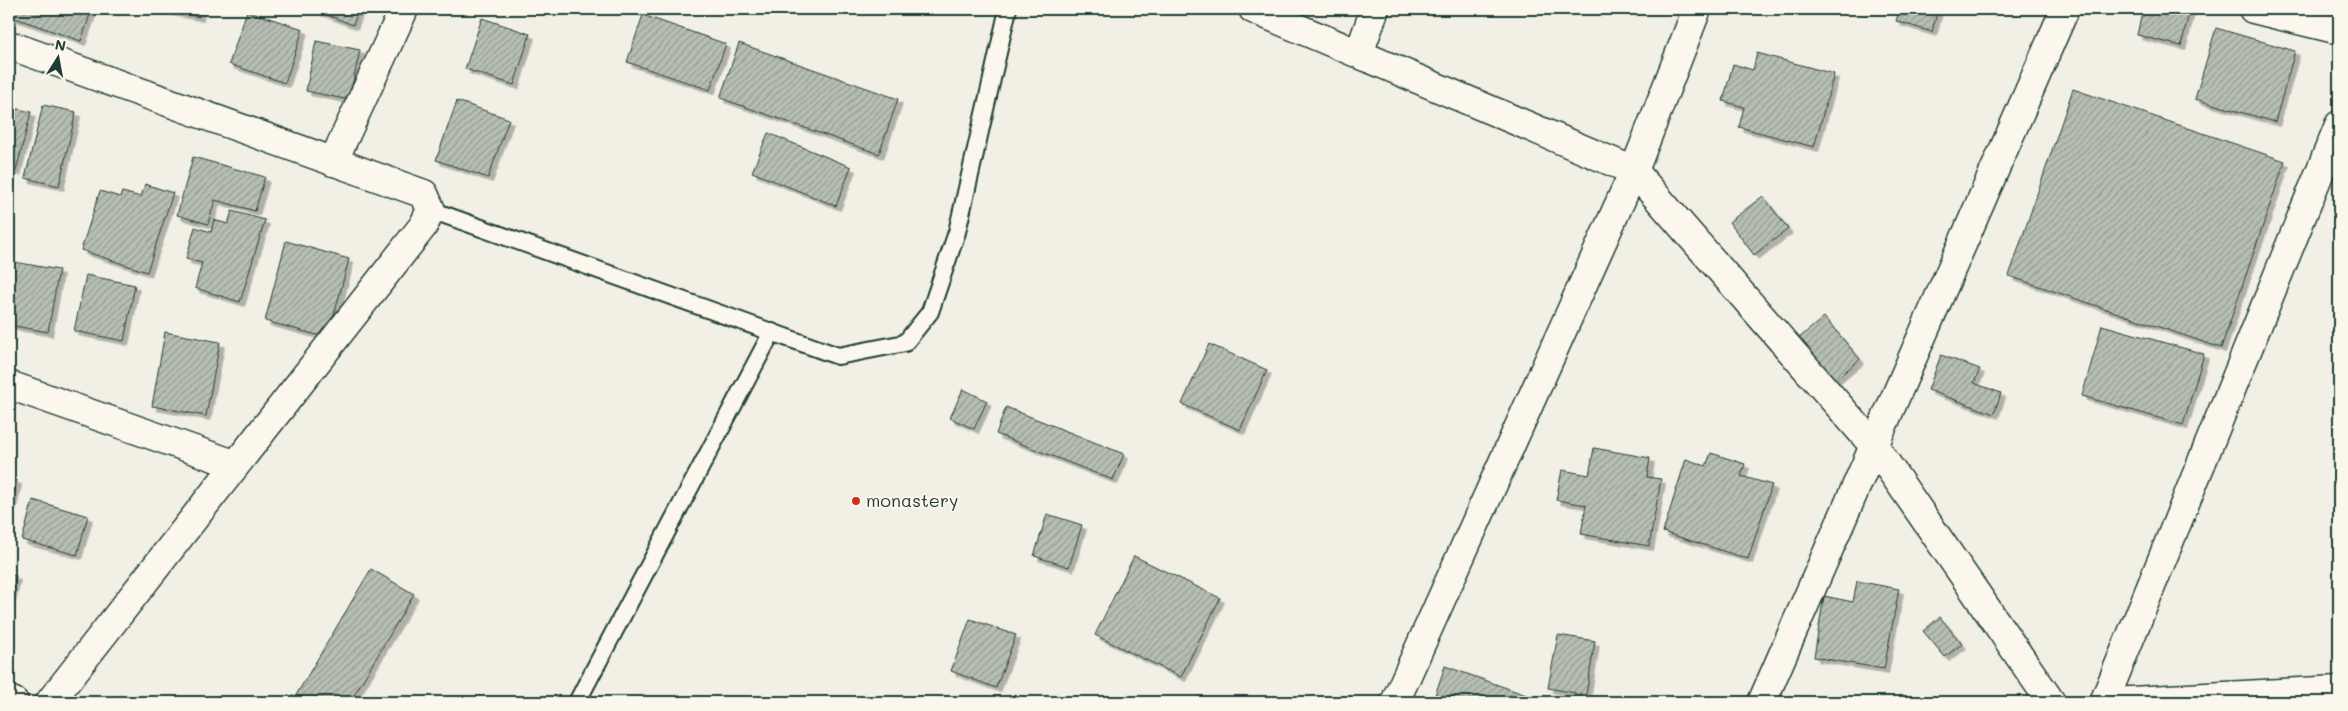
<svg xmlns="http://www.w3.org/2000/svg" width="2348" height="711" font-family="Mali,sans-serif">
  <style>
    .building { fill: url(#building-hatch); stroke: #1f3d34; filter: url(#shadow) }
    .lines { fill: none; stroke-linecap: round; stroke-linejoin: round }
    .lane-casing { stroke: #1f3d34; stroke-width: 20 }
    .street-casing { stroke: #1f3d34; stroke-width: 31 }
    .lane { stroke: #fbf7ec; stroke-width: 16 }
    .street { stroke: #fbf7ec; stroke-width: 28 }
    .poi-dot { fill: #c8321e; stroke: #fbf7ec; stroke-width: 2 }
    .labels { text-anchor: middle; stroke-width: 4; stroke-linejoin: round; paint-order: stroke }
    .poi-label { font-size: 18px; fill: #1f3d34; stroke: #fbf7ec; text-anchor: start }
  </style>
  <defs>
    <pattern id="building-hatch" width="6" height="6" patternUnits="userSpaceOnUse" patternTransform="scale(1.25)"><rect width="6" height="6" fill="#b7beb3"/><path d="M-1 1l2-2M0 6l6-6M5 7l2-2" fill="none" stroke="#949c92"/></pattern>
    <filter id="shadow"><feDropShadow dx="4.5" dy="4.5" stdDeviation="0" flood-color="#0004"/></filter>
  </defs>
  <rect width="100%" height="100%" fill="#f2f0e5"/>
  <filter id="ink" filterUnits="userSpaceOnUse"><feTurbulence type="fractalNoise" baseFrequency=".02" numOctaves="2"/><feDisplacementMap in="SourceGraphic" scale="10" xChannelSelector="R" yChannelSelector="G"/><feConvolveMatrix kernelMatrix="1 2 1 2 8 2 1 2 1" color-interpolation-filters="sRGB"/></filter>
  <g filter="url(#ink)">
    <g class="building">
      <polygon points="9,9 92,9 81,41 9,16"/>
      <polygon points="159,9 200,9 199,17"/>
      <polygon points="312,9 359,9 353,25"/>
      <polygon points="1900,9 1938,9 1932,32 1896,21"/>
      <polygon points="2143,9 2190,9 2181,46 2137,35"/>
      <polygon points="247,11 303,29 285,83 229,64"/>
      <polygon points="643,15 726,44 710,90 627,62"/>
      <polygon points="482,18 530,34 514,85 465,69"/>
      <polygon points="2216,28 2295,51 2275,122 2195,99"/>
      <polygon points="316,41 360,50 349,100 306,91"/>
      <polygon points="739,43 898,99 879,154 720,98"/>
      <polygon points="1757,53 1834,74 1814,147 1739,127 1744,107 1723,101 1733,64 1753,70"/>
      <polygon points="2073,89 2285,161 2221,348 2009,276"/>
      <polygon points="457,101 509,119 488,178 436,160"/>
      <polygon points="43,105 76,112 59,186 25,178"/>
      <polygon points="9,107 31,112 16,171 9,169"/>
      <polygon points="768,133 851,167 836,206 752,172"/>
      <polygon points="193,157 265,177 255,211 215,200 208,224 177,215"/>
      <polygon points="145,184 173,193 147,272 81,250 100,191 120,197 122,192 141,197"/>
      <polygon points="1763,196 1788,229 1754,255 1729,222"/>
      <polygon points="232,211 265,220 240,302 195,288 202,263 186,259 195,227 211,232 214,220 228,224"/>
      <polygon points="286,241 349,259 328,338 265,321"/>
      <polygon points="9,261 59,270 48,332 9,325"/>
      <polygon points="86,275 135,285 124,341 74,331"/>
      <polygon points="1824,317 1860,359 1834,381 1798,339"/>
      <polygon points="2102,325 2204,354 2183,425 2082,396"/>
      <polygon points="165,332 220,342 206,416 152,406"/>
      <polygon points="1209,344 1267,370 1240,430 1182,404"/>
      <polygon points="1941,355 1980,369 1974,383 2001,393 1994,414 1928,390"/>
      <polygon points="2339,385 2339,404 2333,402"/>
      <polygon points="963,389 987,401 974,429 950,418"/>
      <polygon points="1006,407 1124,454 1113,480 996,434"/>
      <polygon points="1594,448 1650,458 1647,477 1661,479 1649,546 1581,534 1586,505 1556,500 1562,470 1589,475"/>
      <polygon points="1711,453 1745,464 1741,476 1772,485 1748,559 1663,532 1686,459 1706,466"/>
      <polygon points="9,478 17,480 9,518"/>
      <polygon points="33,500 88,516 77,555 22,540"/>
      <polygon points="1047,514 1082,525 1069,567 1034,556"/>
      <polygon points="1134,556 1220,598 1181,677 1095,635"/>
      <polygon points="371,569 414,594 350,702 292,702"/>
      <polygon points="9,574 16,576 9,606"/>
      <polygon points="1857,581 1899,589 1884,669 1814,657 1824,596 1853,602"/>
      <polygon points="1940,617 1962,644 1945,657 1923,631"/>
      <polygon points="970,619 1016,635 996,688 951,671"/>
      <polygon points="1558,635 1595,641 1586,695 1548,688"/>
      <polygon points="1445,666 1529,696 1526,702 1433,701"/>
    </g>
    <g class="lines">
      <defs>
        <g id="lane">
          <polyline points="431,210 838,356 905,343 930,312 957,232 1008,9"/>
          <polyline points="577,702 772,332"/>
        </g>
        <g id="street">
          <polyline points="1253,9 1634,171 1875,447 2051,702"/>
          <polyline points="2253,9 2339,30"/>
          <polyline points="9,45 424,194 431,210 423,226 50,702"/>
          <polyline points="1359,53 1375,9"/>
          <polyline points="333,162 404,9"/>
          <polyline points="9,385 234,464"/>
          <polyline points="9,700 14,702"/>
          <polyline points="1395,702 1634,171 1697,9"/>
          <polyline points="1762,702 2065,9"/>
          <polyline points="2104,702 2339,125"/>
          <polyline points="2112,702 2339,690"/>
        </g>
      </defs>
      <use href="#lane" class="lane-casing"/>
      <use href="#street" class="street-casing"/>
      <use href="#lane" class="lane"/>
      <use href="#street" class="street"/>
    </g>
  </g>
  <circle class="poi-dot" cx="856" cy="501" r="5"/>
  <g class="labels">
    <g class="poi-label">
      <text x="866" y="507">monastery</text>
    </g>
  </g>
  <rect width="2348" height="711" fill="none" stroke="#fbf7ec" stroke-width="30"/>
  <rect x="15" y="15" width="2318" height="681" fill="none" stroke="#1f3d34" stroke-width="2" filter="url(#ink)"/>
  <g transform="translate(58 58) rotate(11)" stroke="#fbf7ec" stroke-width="4" paint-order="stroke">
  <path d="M0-4L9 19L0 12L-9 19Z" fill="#1f3d34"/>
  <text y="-8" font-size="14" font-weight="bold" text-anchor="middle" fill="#1f3d34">N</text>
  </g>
</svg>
